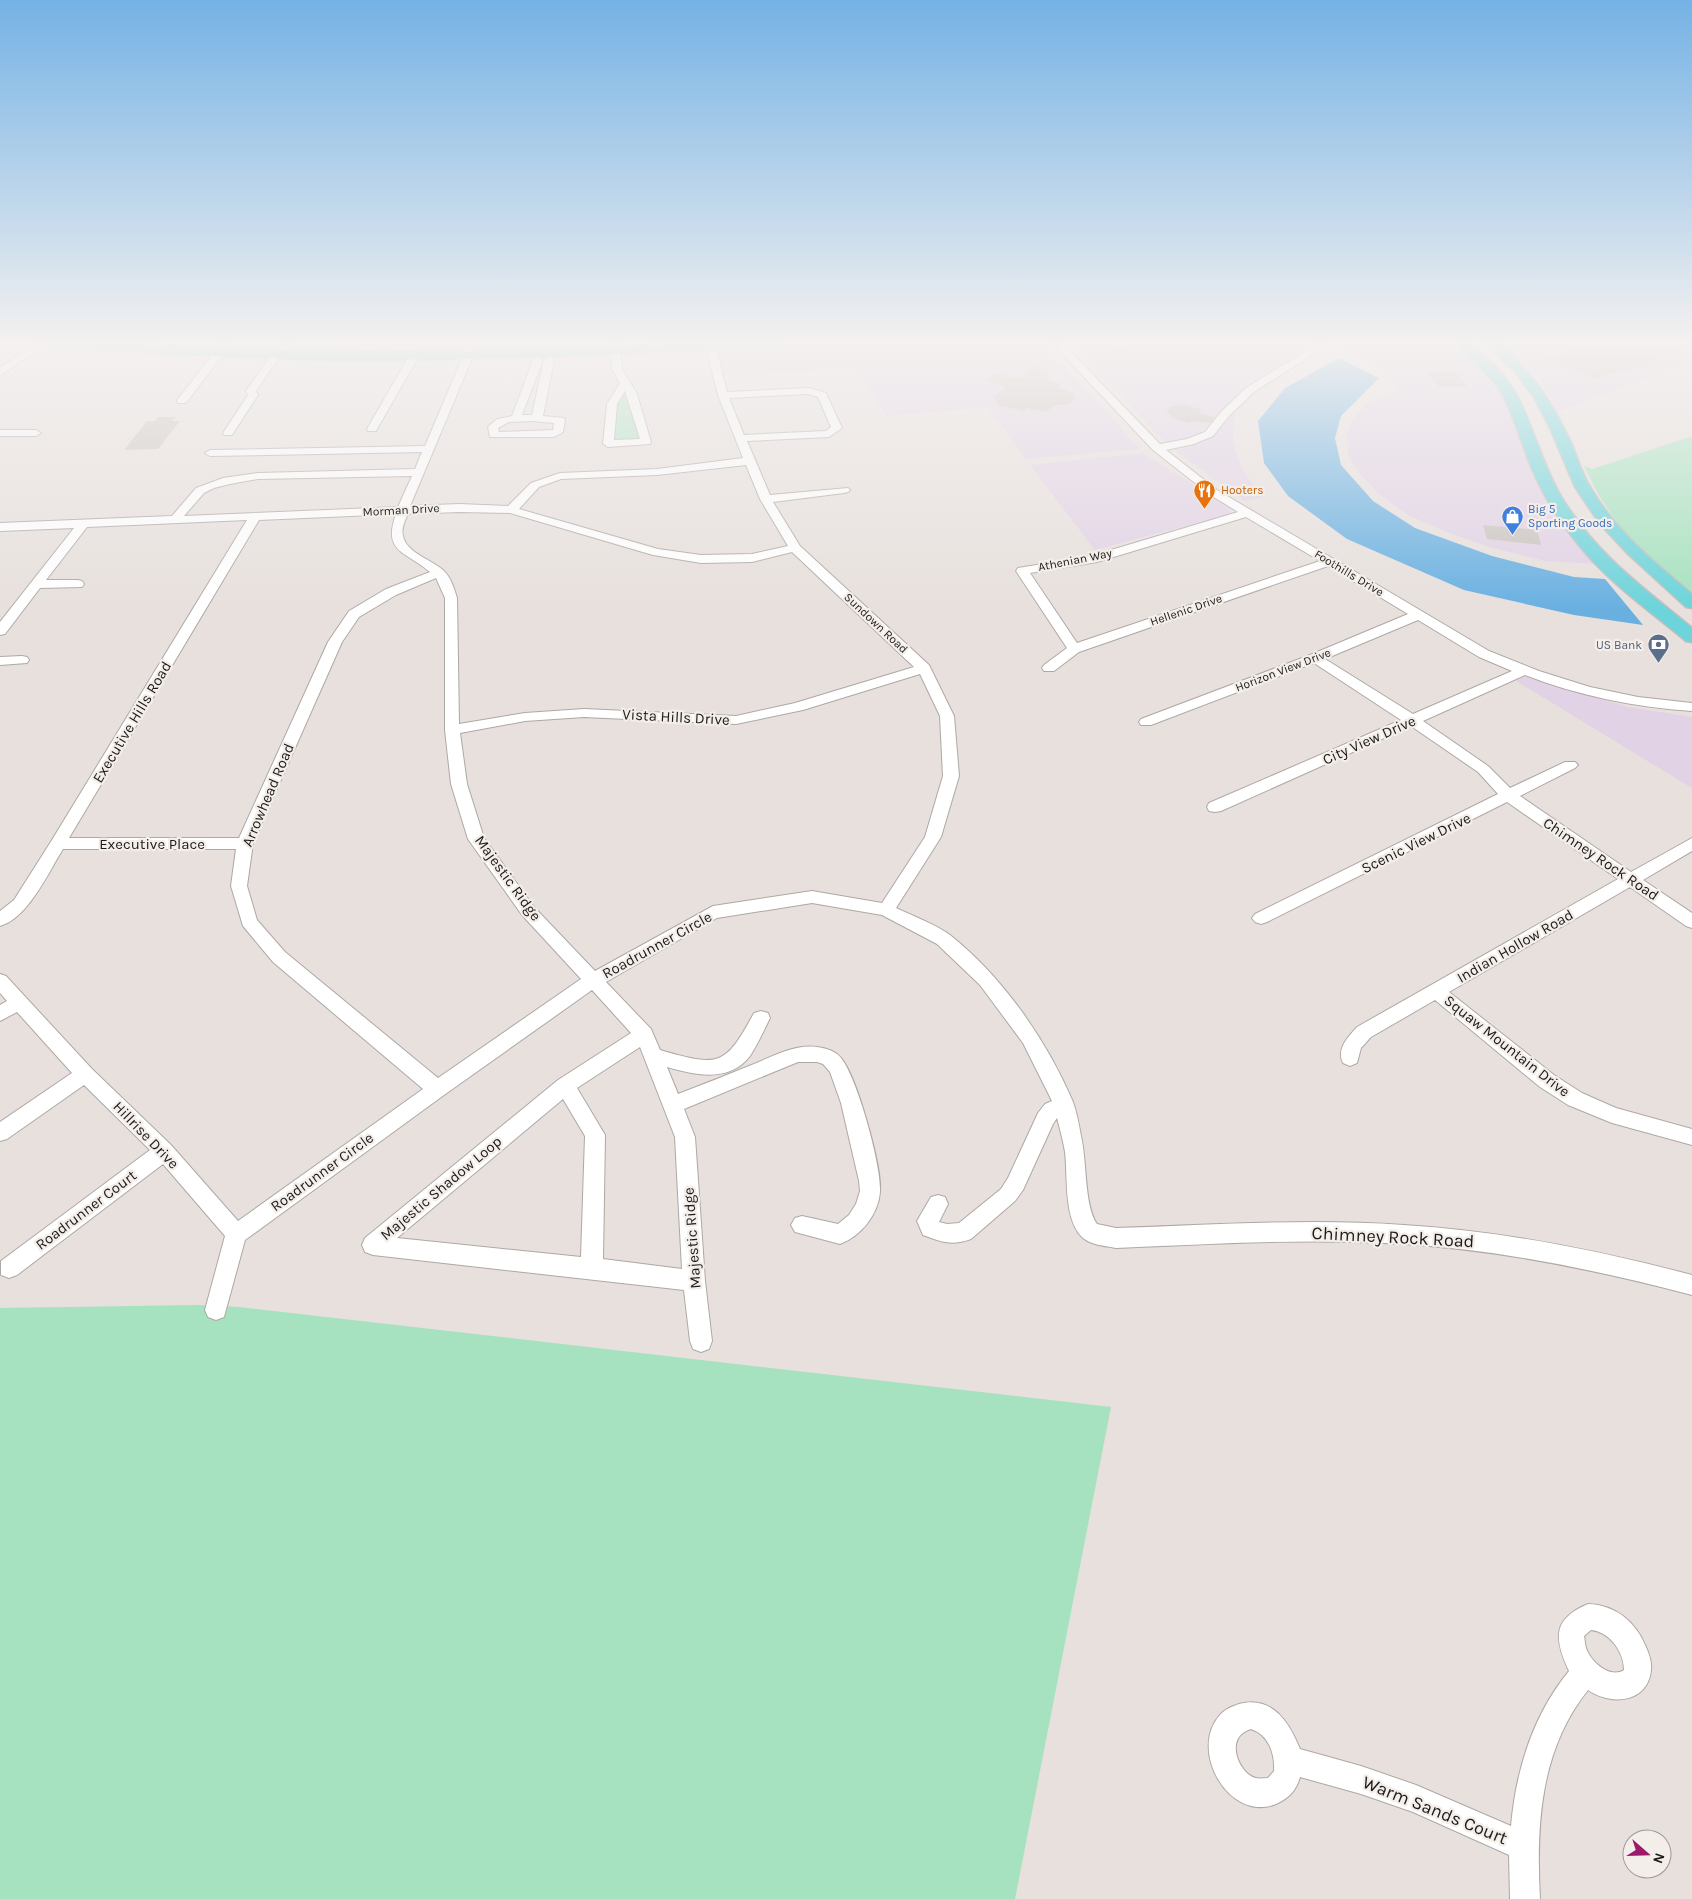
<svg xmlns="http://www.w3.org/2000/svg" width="1692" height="1899" font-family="Karla,sans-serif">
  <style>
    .commercial { fill: #e1d2e5 }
    .green { fill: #a6e2bf }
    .water { fill: #69b0e1 }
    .building { fill: #cac3c0 }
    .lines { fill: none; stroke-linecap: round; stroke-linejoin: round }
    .minor-casing { stroke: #aea8a4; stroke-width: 2 }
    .major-casing { stroke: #bfbfbf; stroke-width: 3 }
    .minor { fill: #fff; fill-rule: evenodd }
    .major { fill: #6cd4da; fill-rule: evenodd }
    .labels { text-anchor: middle; stroke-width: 4.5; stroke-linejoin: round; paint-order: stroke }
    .far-food-label { font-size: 12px; fill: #c56008; stroke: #f4eeea; text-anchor: start }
    .far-shop-label { font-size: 12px; fill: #366cbe; stroke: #f4eeea; text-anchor: start }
    .far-street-label { font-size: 12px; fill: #1c1a19; stroke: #f4eeea }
    .far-service-label { font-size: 12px; fill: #4e5e75; stroke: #f4eeea; text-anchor: end }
    .street-label { font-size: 15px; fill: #1c1a19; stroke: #f4eeea }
    .near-street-label { font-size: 18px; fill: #1c1a19; stroke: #f4eeea }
  </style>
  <rect width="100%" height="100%" fill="#e7e0dd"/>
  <g class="commercial">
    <polygon points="831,344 1045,344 1140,449 1026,459 988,407 886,416 856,369 722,375 715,348"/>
    <polygon points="1071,344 1317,344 1246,389 1202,432 1185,440 1166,443"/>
    <polygon points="1340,344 1458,344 1480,363 1503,393 1535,472 1599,564 1545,561 1489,547 1447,532 1406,514 1379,494 1359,473 1348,454 1347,434 1352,420 1366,405 1396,391 1392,373 1333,346"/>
    <polygon points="1502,344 1692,344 1692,362 1557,412 1551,398 1534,374"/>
    <polygon points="1235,412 1233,441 1241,467 1262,498 1245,501 1174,450 1203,442 1214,436"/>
    <polygon points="1143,453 1230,508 1229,514 1095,550 1030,465"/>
    <polygon points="1525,677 1628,707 1692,717 1692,788 1516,681"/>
  </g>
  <g class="green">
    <polygon points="629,393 640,440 611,442 616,401 621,394"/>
    <path d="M1692,436v157c-30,-26 -65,-52 -86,-87 -9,-12 -15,-27 -22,-40l8,3z"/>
    <polygon points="200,1305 239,1307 1111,1407 1015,1899 0,1899 0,1308"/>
  </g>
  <polygon class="water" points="1339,358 1379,378 1341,416 1335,438 1341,465 1373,501 1415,528 1492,556 1574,577 1605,579 1643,625 1574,615 1464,590 1347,539 1288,496 1264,463 1258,421 1285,388"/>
  <g class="building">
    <polygon points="1103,344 1125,344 1139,358 1119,360"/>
    <polygon points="1561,344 1692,344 1692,349 1620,373 1616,372 1595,379 1544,358 1571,348"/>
    <polygon points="1036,366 1050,370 1046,374 1050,376 1046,380 1061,384 1058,387 1075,394 1073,402 1065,405 1055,405 1046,412 1027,408 1024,411 1000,406 994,397 1006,387 985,381 995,373 1019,379"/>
    <polygon points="1427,372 1456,372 1467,387 1438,387"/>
    <polygon points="1186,405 1203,410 1199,413 1215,417 1210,423 1192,421 1188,423 1174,419 1166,411 1172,406"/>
    <polygon points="158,417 176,417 172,421 180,421 158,449 124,450 147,421 155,421"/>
    <polygon points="1483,525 1537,530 1541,545 1487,539"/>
  </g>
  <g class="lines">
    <defs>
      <g id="minor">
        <polygon points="34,344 45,344 0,376 0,368"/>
        <polygon points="221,344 231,344 186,403 178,403 177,401 178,399"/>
        <polygon points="285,344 295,344 290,351 280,356 256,391 258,395 232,435 224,435 223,433 248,395 246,391 274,352"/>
        <path d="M610,344h10l2,25 15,25 14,48 -1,2 -42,3 -5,-3 4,-40 13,-21 -8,-14zM625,391l15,48 -26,1 3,-36z"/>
        <path d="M705,344h10l12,48 82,-4 17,5 16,35 -13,9 -82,4 23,54 78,-7 2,2 -2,2 -4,1 -71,9 27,44 129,119 25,51 5,60 -18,61 -45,71c17,8 39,16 54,27 53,42 97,106 123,167 4,11 6,23 8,34 6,24 3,70 16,88l19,4c96,-3 192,-10 288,-3 98,6 193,25 288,50v20c-95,-25 -191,-45 -289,-51 -96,-6 -192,0 -287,4 -10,-2 -25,-3 -33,-10 -20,-18 -15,-62 -18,-86 -2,-11 -5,-23 -8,-34l-4,6 -30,66 -8,11 -44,38c-19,7 -30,3 -48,-4l-6,-14 14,-24 7,-2 7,2 3,7 -9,18 8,2 12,-1 42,-34 7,-11 30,-65 7,-9 7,-3 -29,-58 -43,-58 -43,-41 -55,-29 -70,-12 -95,15 -111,64 45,47 9,21c59,17 65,17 94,-37l7,-2 7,2 2,5c-6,12 -12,26 -20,38 -20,27 -56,19 -83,11l11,27c23,-9 47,-18 71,-28 21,-8 44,-22 68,-19 8,1 19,4 24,11 16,19 41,109 39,134 -2,23 -19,44 -40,52l-45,-12 -4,-7 4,-7 7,-2 36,8 11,-9 7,-11 4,-13 -1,-10 -18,-78 -11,-31 -7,-8 -6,-2h-19l-114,47 11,28 10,144 7,60 -3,8 -8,3 -8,-3 -3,-8 -6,-51 -311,-35 -8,-3 -3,-7 3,-7 193,-158 73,-47 -39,-43 -148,105 -199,145 -21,77 -8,3 -8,-3 -3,-7 20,-74 -62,-72 -146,111 -8,3 -8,-3v-14l149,-111 -66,-65 -77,54 -7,2v-19l72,-49 -55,-61 -17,9v-16l7,-4 -7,-8v-19l6,2 86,93 79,76 67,76 185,-132 -150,-127 -30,-36 -12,-40 5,-37h-173c-15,24 -35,69 -63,77v-15l14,-11 38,-60 195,-320 -160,7 -41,53h32l4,1 2,3 -2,3 -42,1 -35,46 -5,1v-13l74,-94 -74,3v-8l172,-7 24,-28 27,-10 35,-5 157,-4 7,-17 -212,4 -5,-3 5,-3 215,-4 41,-97 5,-3 5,3 -66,157 49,-2 49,2 23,-23 29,-10 97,-4 86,-11 -25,-63zM808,394l10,3 13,30 -5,4 -82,4 -15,-37zM746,465l14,34 28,47 -36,8 -51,1 -43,-6 -139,-40 20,-22 22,-8 96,-4zM412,476l-14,31 -214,9 20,-23 10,-5 16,-4 28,-5zM459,512l51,1 143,42 48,8 51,-1 40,-10 122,115 -119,36 -59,13 -152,-7 -59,4 -66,11 -2,-126c-3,-10 -6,-20 -13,-27 -11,-11 -38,-18 -41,-35 -2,-7 2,-16 5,-22zM396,514c-14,39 10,37 34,58l-44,17 -37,22 -21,31 -89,196h-170l190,-318zM436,578l9,20v132l6,54 17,55 54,76 59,64 -143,99 -153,-126 -28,-32 -10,-34 6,-43 89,-201 17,-25 37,-22zM920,674l20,42 3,60 -18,61 -43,66 -70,-12 -99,15 -118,65 -61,-64 -50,-69 -17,-54 -7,-51 65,-12 59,-4 152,7 67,-14zM640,1047l35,90 7,132 -79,-10 2,-124 -28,-47zM563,1099l22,37 -4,121 -184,-19z"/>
        <path d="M1053,344h10l97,100 27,-5 18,-7 16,-20 25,-24 72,-44h11l-75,48 -25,24 -16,20 -19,8 -28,6 51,40 272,161 50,20 51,16 48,10 54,6v8c-57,-4 -113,-15 -167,-36l-102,46 65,45 22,22 55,-26h10l3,3 -3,3 -55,28 111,76 61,-34v13l-49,29 49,33v15l-6,-2 -56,-39 -181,105 105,83 28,18 34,15 76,21v16l-80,-22 -44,-18 -28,-18 -105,-87 -64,37 -10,11 -4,15 -7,3 -7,-3c-7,-14 5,-26 14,-36l261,-148 -111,-77 -240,120 -6,2 -6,-2 -3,-4 3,-4 243,-120 -20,-22 -67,-46 -190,85 -6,1 -6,-1 -2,-4 2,-4 192,-83 -87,-57 -163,62h-10l-2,-3 2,-3 169,-64 98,-41 -80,-48 -249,86 -25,19h-10l-2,-3 2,-3 23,-17 -51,-77 2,-3 73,-12 147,-44 -29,-18 -56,-44zM1246,517l74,44 -243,82 -47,-70 67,-11zM1418,620l61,37 33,14 -99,43 -88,-55z"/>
        <polygon points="414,353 419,356 377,429 376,431 368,431 367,429 409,356"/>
        <path d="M538,357l5,3 -21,55h10l12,-55 5,-3 3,1 2,2 -11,56 21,2 1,2 -2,12 -9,5h-64l-2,-10 9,-8 15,-3 21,-56zM533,421l21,2 -1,7 -54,2 -1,-4 11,-6z"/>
        <polygon points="0,430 36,430 41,433 36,436 0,436"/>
        <polygon points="22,656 27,657 29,660 27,663 0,665 0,657"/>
        <path d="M1588,1604c28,1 48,18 58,43 3,7 6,15 5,23 -3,33 -40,36 -63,20 -48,60 -52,135 -48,209h-30l-1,-44 -96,-43 -52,-18 -61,-17c-4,14 -11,21 -24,27 -47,19 -88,-54 -56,-89 5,-6 11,-8 19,-11 33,-9 50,18 61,45l61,17 55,19 95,41c5,-56 22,-111 58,-155 -15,-32 -17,-52 19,-67zM1591,1630c19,2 33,22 33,40 -14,9 -33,-8 -38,-22 -1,-3 -1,-8 -2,-12zM1251,1729c18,6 24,25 23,42l-6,7c-4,0 -9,1 -12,0 -17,-4 -33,-41 -5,-49z"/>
      </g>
      <g id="major">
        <path d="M48,344h82l247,8 92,-1 211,-7h102l-6,4c-132,4 -265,11 -397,12 -108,0 -217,-7 -325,-12z"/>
        <path d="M1457,344h13c18,14 34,30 46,50 18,33 26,71 46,104 36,58 78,87 130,130v14l-6,-1c-37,-31 -78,-59 -108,-97 -18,-22 -35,-49 -46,-75 -10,-24 -17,-51 -29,-74 -12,-22 -32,-33 -46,-51z"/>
        <path d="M1486,344h13c34,27 55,62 73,101 6,15 11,32 20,45 25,42 63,73 100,104v14l-6,-1 -58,-53 -28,-30 -25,-37 -25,-59 -16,-31 -19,-25z"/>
      </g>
    </defs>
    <use href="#minor" class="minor-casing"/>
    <use href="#major" class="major-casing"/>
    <use href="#minor" class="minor"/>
    <use href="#major" class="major"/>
  </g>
  <linearGradient id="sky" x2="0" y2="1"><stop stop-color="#75b2e5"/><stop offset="0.56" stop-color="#f4f1f0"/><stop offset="1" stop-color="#f4f1f0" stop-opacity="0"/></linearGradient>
  <rect width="1692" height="610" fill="url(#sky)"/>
  <defs>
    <symbol id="restaurant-pin" viewBox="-11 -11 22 30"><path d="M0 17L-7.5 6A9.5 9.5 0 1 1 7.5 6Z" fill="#e8710a" stroke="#f4eeea"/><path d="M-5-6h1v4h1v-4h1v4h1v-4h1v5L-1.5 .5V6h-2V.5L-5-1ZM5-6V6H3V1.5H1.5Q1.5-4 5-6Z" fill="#fff"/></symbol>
    <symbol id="shop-pin" viewBox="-11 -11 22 30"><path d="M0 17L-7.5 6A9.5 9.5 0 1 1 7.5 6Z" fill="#3f7fe0" stroke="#f4eeea"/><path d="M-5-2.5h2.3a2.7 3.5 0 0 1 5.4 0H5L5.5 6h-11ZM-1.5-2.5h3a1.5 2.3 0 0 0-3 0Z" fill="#fff"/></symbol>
    <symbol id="bank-pin" viewBox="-11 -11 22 30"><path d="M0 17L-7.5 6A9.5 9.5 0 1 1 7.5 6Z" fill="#5c6f8a" stroke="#f4eeea"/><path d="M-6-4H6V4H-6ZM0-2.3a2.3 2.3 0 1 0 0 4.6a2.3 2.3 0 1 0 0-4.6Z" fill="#fff"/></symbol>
  </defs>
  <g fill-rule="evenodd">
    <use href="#restaurant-pin" x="1192" y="478" width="25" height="34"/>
    <use href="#shop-pin" x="1500" y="504" width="25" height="34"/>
    <use href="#bank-pin" x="1646" y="632" width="25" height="34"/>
  </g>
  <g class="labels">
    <g class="far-food-label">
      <text x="1221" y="494">Hooters</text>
    </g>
    <g class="far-shop-label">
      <text x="1528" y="513">Big 5<tspan x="1528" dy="14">Sporting Goods</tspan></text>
    </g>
    <g class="far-street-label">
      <text transform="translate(401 510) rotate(-3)" y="4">Morman Drive</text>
      <text transform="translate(1075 560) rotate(-11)" y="4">Athenian Way</text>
      <text transform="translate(1349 573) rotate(31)" y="4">Foothills Drive</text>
      <text transform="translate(1186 610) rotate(-19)" y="4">Hellenic Drive</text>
      <text transform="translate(876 623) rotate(43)" y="4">Sundown Road</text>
      <text transform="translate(1283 670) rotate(-21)" y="4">Horizon View Drive</text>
    </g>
    <g class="far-service-label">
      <text x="1642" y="649">US Bank</text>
    </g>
    <g class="street-label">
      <text transform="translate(676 717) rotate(3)" y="5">Vista Hills Drive</text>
      <text transform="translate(132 722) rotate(-59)" y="5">Executive Hills Road</text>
      <text transform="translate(1369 740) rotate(-24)" y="5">City View Drive</text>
      <text transform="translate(268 795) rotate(-67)" y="5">Arrowhead Road</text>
      <text transform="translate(1416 843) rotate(-26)" y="5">Scenic View Drive</text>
      <text x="152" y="849">Executive Place</text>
      <text transform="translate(1601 859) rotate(34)" y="5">Chimney Rock Road</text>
      <text transform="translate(508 878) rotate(54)" y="5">Majestic Ridge</text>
      <text transform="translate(657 945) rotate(-29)" y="5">Roadrunner Circle</text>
      <text transform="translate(1515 946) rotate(-30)" y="5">Indian Hollow Road</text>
      <text transform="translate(1507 1046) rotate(38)" y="5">Squaw Mountain Drive</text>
      <text transform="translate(146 1135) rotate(46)" y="5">Hillrise Drive</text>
      <text transform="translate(322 1172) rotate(-36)" y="5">Roadrunner Circle</text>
      <text transform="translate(441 1188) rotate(-40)" y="5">Majestic Shadow Loop</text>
      <text transform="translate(86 1210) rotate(-37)" y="5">Roadrunner Court</text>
      <text transform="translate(692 1238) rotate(-94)" y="5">Majestic Ridge</text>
    </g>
    <g class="near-street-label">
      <text transform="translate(1393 1237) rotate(3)" y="6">Chimney Rock Road</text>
      <text transform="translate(1435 1810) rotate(22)" y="6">Warm Sands Court</text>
    </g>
  </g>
  <g transform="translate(1647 1854) rotate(110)"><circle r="24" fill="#f4eeea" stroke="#9e9996"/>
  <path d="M0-4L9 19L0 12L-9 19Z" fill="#9c196c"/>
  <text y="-8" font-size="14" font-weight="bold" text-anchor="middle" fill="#1c1a19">N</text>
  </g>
</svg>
